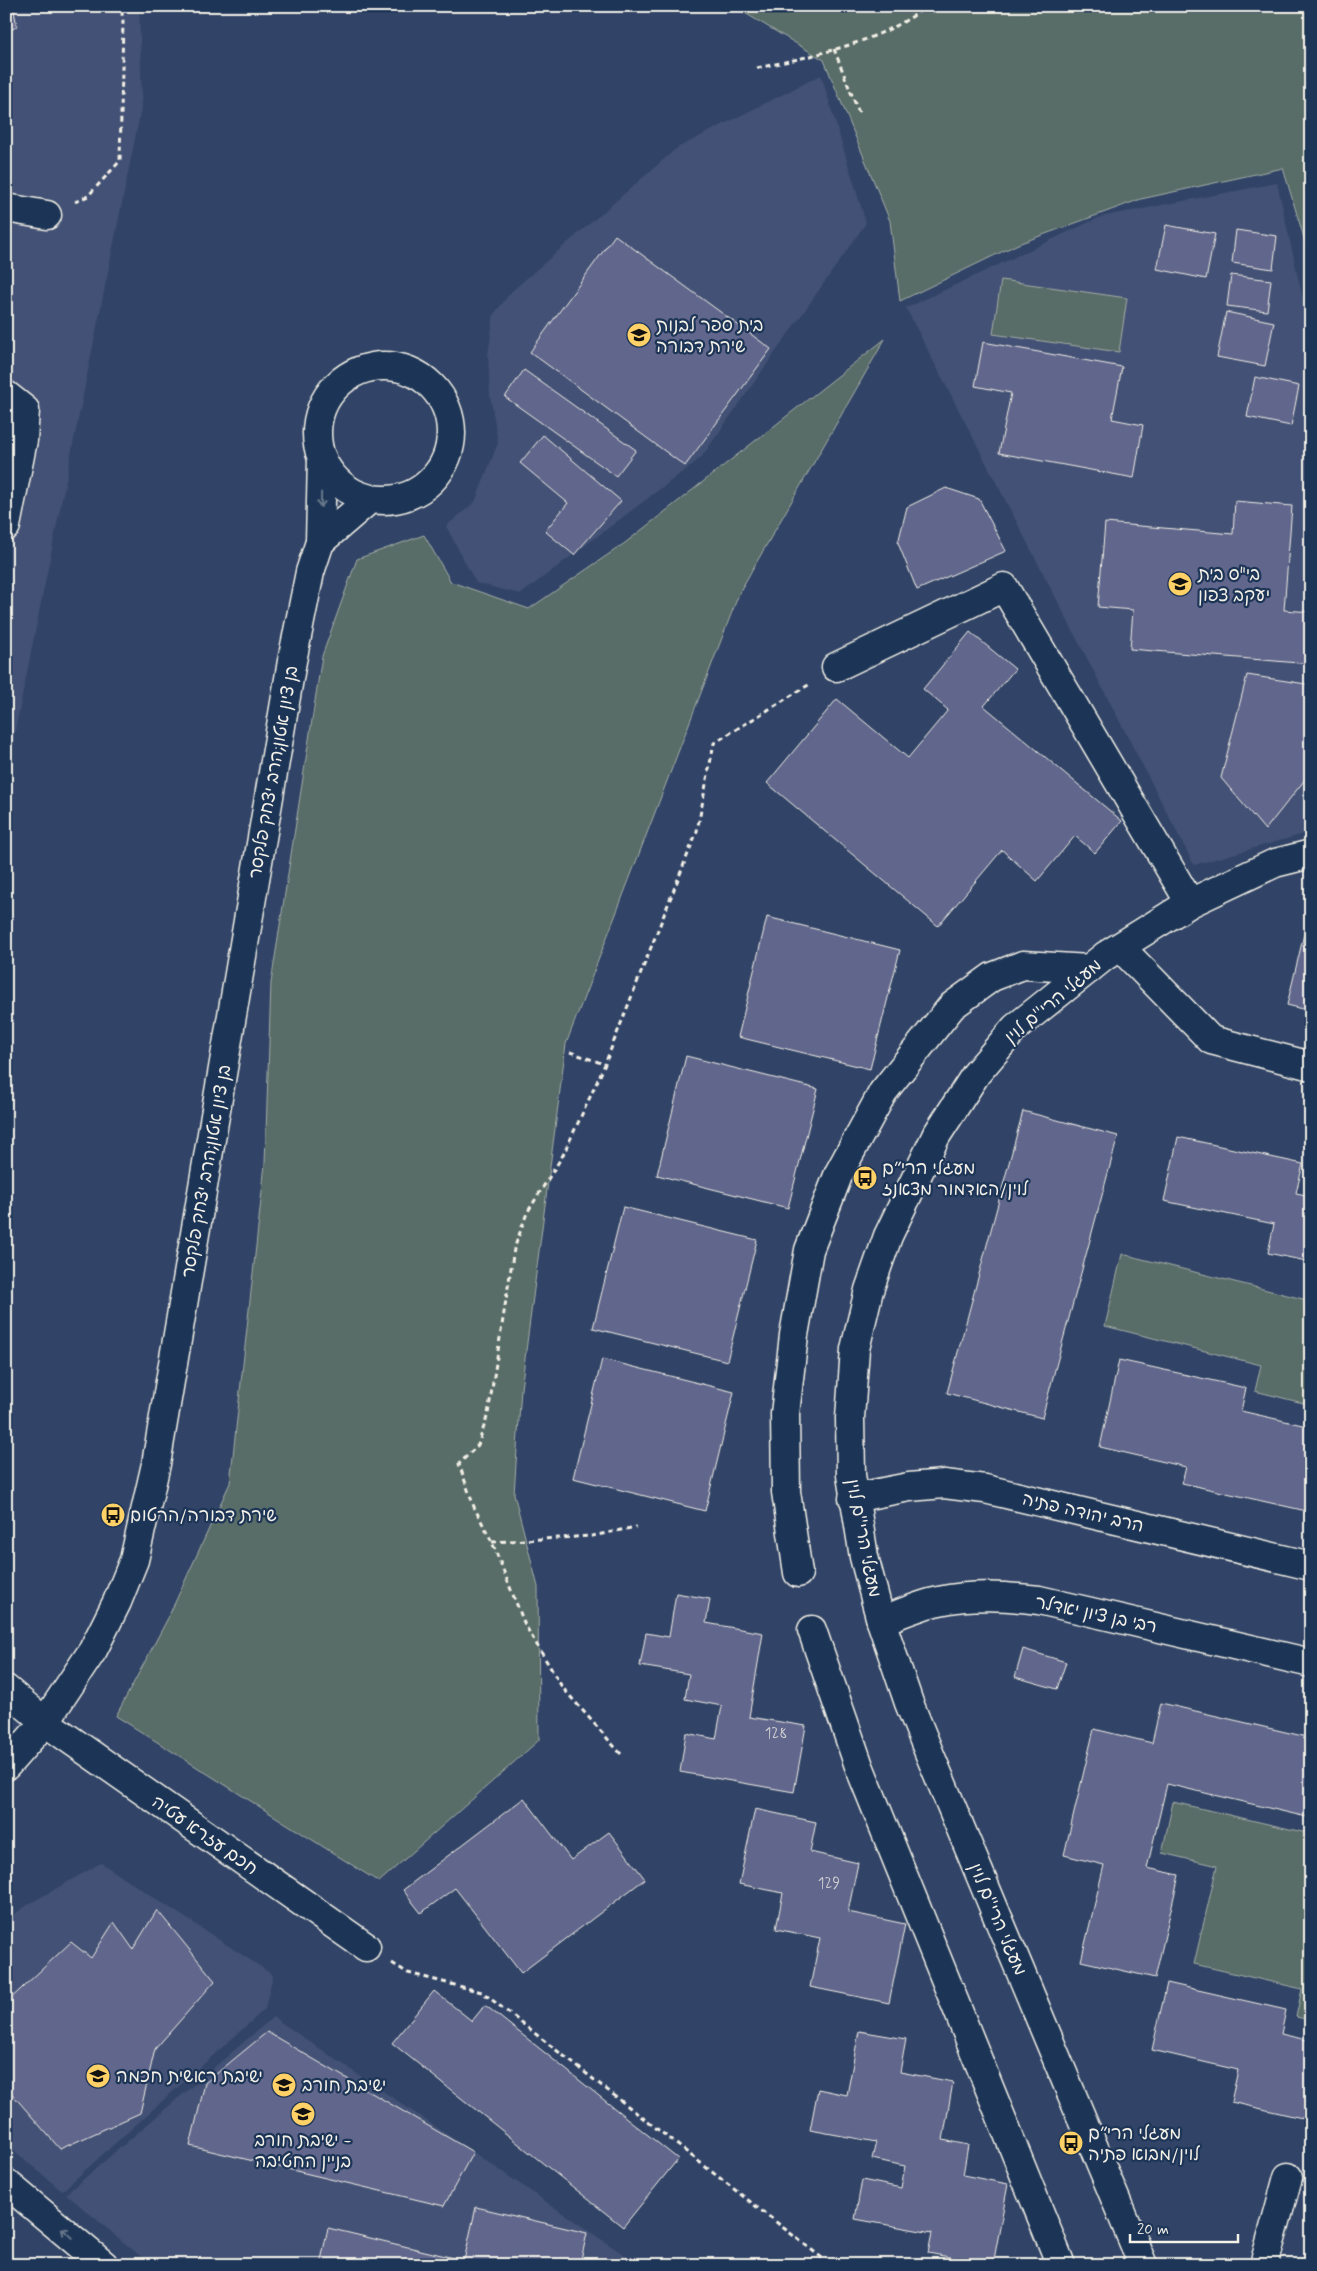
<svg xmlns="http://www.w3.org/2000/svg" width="1317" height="2271" font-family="Mynerve,'Playpen Sans Hebrew',sans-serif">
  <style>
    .built { fill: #435174 }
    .green { fill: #586c67; stroke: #a6aea8 }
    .building { fill: #61668c; stroke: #f4f1e8 }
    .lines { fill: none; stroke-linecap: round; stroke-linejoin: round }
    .minor-casing { stroke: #f4f1e8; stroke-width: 31 }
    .path { stroke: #f4f1e8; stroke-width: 3; stroke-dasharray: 5 4; stroke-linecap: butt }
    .minor { stroke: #1d3557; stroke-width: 28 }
    .oneway { stroke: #68778a }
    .labels { text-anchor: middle; stroke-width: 4.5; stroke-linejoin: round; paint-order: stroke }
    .number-label { font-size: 15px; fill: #cfced1 }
    .poi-label { font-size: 18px; fill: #f4f1e8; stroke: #1d3557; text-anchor: start }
    .street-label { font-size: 18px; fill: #f4f1e8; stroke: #1d3557 }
  </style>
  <rect width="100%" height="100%" fill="#314467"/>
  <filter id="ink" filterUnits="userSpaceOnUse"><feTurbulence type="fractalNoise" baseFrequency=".02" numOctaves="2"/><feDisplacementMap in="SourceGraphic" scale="10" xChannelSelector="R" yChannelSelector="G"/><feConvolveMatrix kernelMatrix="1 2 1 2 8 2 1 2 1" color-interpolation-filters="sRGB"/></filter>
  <g filter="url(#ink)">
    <g class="built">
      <polygon points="6,6 139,6 142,104 14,736 6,808"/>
      <polygon points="821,75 866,223 701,458 521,594 476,583 446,526 475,502 498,443 490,394 488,355 494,314 512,291 677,148"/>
      <polygon points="1277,183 1311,335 1311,832 1194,865 906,308 1100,217"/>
      <polygon points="101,1863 273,1975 265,2009 62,2191 6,2144 6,1920 29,1904"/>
      <polygon points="273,2017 473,2152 639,2265 151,2265 66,2194"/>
    </g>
    <g class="green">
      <polygon points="733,6 1311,6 1311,261 1283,168 1141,199 1018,244 900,301 890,221 824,60"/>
      <polygon points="1001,280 1127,298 1119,352 993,334"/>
      <polygon points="885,339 740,591 566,1044 521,1389 514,1494 538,1587 539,1740 379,1882 116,1716 167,1620 230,1483 265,1164 271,983 322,656 357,559 424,535 451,582 529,609 625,543"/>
      <polygon points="1122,1254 1311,1301 1311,1405 1255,1391 1261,1365 1105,1326"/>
      <polygon points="1173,1802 1311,1834 1311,2020 1296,2017 1302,1989 1194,1964 1217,1866 1162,1853"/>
    </g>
    <g class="building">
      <polygon points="6,6 13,6 17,26 6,34"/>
      <polygon points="1166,225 1215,234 1206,279 1157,269"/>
      <polygon points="1236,230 1277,236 1273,269 1232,263"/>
      <polygon points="615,235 771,349 685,466 530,352"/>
      <polygon points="1231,275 1271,280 1267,311 1227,306"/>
      <polygon points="1226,312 1274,322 1265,366 1217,357"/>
      <polygon points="983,342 1122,367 1112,419 1143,425 1134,478 999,453 1011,393 975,386"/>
      <polygon points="524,370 636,450 616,476 505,397"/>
      <polygon points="1255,377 1299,386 1291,426 1247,417"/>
      <polygon points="543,435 621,501 574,555 545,531 568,503 520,463"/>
      <polygon points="946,488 979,499 1006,551 917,590 898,543 907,507"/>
      <polygon points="1235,501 1292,506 1284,610 1311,612 1311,664 1130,649 1133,610 1098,607 1105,523 1233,534"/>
      <polygon points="970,632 1015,669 984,706 1122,821 1095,853 1075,836 1037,881 1002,850 938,926 767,783 837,699 908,758 948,710 923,689"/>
      <polygon points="1247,675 1306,684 1311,690 1311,772 1265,830 1221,778"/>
      <polygon points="767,917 900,950 870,1069 738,1037"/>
      <polygon points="1304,934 1311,935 1311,1011 1287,1005"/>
      <polygon points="686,1056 818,1089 788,1208 657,1175"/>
      <polygon points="1023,1111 1118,1136 1042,1418 947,1393"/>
      <polygon points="1178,1137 1303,1164 1296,1193 1311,1196 1311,1262 1268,1253 1274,1224 1164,1201"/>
      <polygon points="623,1207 757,1240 727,1361 593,1328"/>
      <polygon points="602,1359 734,1392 705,1511 573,1478"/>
      <polygon points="1119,1360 1246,1388 1241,1411 1311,1427 1311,1512 1182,1483 1186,1467 1100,1447"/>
      <polygon points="676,1593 710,1599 706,1623 763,1633 749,1717 806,1726 794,1792 680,1772 686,1733 716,1739 722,1706 685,1699 689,1674 640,1666 646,1633 669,1637"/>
      <polygon points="1023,1649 1066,1662 1057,1689 1015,1677"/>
      <polygon points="1161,1703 1311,1738 1311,1818 1167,1784 1147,1868 1179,1875 1155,1978 1081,1961 1104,1865 1064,1855 1094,1729 1152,1743"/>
      <polygon points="524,1798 571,1860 609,1832 645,1879 521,1973 455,1888 421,1913 403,1890"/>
      <polygon points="755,1809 816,1822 810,1852 858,1863 848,1912 905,1924 889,2003 810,1987 820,1938 776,1929 783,1893 739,1884"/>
      <polygon points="157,1910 215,1981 155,2049 140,2113 60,2149 6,2087 6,2003 71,1942 91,1958 114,1922 133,1949"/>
      <polygon points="1167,1983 1286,2010 1281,2034 1311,2041 1311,2120 1231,2102 1238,2070 1152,2050"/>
      <polygon points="434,1991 472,2021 485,2005 678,2159 623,2227 392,2043"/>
      <polygon points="859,2031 906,2039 900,2072 953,2082 943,2140 968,2145 963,2175 1008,2184 993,2265 928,2253 932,2233 855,2219 862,2180 901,2188 905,2166 872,2159 876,2142 810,2130 818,2089 847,2095"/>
      <polygon points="267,2032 473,2152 444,2206 190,2146 205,2083"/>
      <polygon points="476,2207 587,2233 580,2265 463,2265"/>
      <polygon points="328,2228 454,2258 452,2265 320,2265"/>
    </g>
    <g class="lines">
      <defs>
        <g id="minor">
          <polyline points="6,208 47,215"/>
          <circle cx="384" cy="433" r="67"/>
          <polyline points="6,395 25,410 23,440 6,526"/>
          <polyline points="320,542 370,499"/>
          <polyline points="836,667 1004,587 1190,903"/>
          <polyline points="1120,947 1211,1040 1311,1066"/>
          <polyline points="853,1498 909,1487 944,1484 985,1489 1311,1566"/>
          <polyline points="798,1573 786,1492 785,1414 794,1335 809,1250 839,1173 883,1092 952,1006 992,977 1023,965 1089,969"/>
          <path d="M881,1621c19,-7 38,-16 58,-20 33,-7 66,-5 100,-1l272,63"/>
          <polyline points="812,1630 859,1766 1061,2265"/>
          <polyline points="6,1689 45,1722 366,1947"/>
          <polyline points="6,1766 45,1722 93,1650 117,1602 134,1560 156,1464 292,661 310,572 320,542 322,458"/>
          <polyline points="6,2183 104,2265"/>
          <polyline points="1143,2265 930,1755 909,1703 881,1621 864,1557 851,1475 850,1418 855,1349 869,1290 888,1236 936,1136 976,1074 1015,1028 1105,956 1190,903 1275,863 1311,854"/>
          <polyline points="1264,2265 1288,2177"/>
        </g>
      </defs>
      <use href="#minor" class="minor-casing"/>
      <g class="path">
        <polyline points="834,49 859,113"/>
        <path d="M757,68c52,-11 129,-27 169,-62"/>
        <polyline points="75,202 88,196 120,161 123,21 121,6"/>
        <polyline points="570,1052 604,1064"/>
        <polyline points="492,1542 592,1536 636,1527"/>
        <polyline points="621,1754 562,1687 525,1625 492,1542 474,1507 459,1464 478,1445 488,1414 514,1249 527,1213 563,1155 603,1069 697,831 714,743 810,684"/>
        <polyline points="392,1963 408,1973 482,1992 831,2265"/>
      </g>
      <use href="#minor" class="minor"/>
    </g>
    <defs><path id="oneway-shaft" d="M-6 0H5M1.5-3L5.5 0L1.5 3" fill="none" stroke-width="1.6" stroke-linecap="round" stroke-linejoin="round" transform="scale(1.25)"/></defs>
    <g class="oneway">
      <use href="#oneway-shaft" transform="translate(321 500) rotate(91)"/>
      <use href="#oneway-shaft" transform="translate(67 2233) rotate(-140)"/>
    </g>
  </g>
  <defs>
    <symbol id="school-disc" viewBox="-11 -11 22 22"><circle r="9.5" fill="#ffd166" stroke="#1d3557"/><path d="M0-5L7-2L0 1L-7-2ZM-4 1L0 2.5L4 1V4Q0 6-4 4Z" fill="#111"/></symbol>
    <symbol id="bus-disc" viewBox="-11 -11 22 22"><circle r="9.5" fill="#ffd166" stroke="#1d3557"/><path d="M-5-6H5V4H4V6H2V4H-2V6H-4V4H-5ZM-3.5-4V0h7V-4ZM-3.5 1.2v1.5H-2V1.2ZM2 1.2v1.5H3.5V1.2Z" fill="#111"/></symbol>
  </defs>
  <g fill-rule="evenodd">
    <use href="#school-disc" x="625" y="321" width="28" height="28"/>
    <use href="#school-disc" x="1166" y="570" width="28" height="28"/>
    <use href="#bus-disc" x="851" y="1164" width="28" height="28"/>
    <use href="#bus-disc" x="99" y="1501" width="28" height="28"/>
    <use href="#school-disc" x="84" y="2062" width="28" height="28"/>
    <use href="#school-disc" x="270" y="2071" width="28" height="28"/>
    <use href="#school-disc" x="289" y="2100" width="28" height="28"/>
    <use href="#bus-disc" x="1057" y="2129" width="28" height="28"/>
  </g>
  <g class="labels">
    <g class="number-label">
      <text x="776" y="1738">128</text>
      <text x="829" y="1888">129</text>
    </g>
    <g class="poi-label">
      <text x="656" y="331">בית ספר לבנות<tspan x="656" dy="21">שירת דבורה</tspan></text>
      <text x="1198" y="580">בי"ס בית<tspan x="1198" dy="21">יעקב צפון</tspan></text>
      <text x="882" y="1174">מעגלי הרי״ם<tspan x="882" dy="21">לוין/האדמור מצאנז</tspan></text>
      <text x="130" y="1521">שירת דבורה/הרטום</text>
      <text x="116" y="2082">ישיבת ראשית חכמה</text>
      <text x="302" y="2091">ישיבת חורב</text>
      <text x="1088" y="2139">מעגלי הרי״ם<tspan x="1088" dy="21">לוין/מבוא פתיה</tspan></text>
      <text x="303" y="2146" text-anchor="middle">ישיבת חורב -<tspan x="303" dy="21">בניין החטיבה</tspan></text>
    </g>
    <g class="street-label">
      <text transform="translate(273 772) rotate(-80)" y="6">בן ציון אטון;הרב יצחק פלקסר</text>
      <text transform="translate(1053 1001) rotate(-40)" y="6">מעגלי הרי''ם לוין</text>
      <text transform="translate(206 1171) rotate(-80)" y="6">בן ציון אטון;הרב יצחק פלקסר</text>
      <text transform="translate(1083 1512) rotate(13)" y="6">הרב יהודה פתיה</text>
      <text transform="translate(864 1538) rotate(79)" y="6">מעגלי הרי''ם לוין</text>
      <text transform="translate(1096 1614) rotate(12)" y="6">רבי בן ציון יאדלר</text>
      <text transform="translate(205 1835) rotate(35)" y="6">חכם עזרא עטיה</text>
      <text transform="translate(998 1919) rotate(67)" y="6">מעגלי הרי''ם לוין</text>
    </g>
  </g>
  <rect width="1317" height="2271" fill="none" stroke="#1d3557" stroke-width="25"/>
  <rect x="12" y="12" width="1292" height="2246" fill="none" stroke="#f4f1e8" stroke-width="2" filter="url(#ink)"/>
  <path d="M1130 2234v8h108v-8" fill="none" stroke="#f4f1e8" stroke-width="2.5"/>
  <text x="1137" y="2234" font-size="15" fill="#f4f1e8" stroke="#1d3557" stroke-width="4" paint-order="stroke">20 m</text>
</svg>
